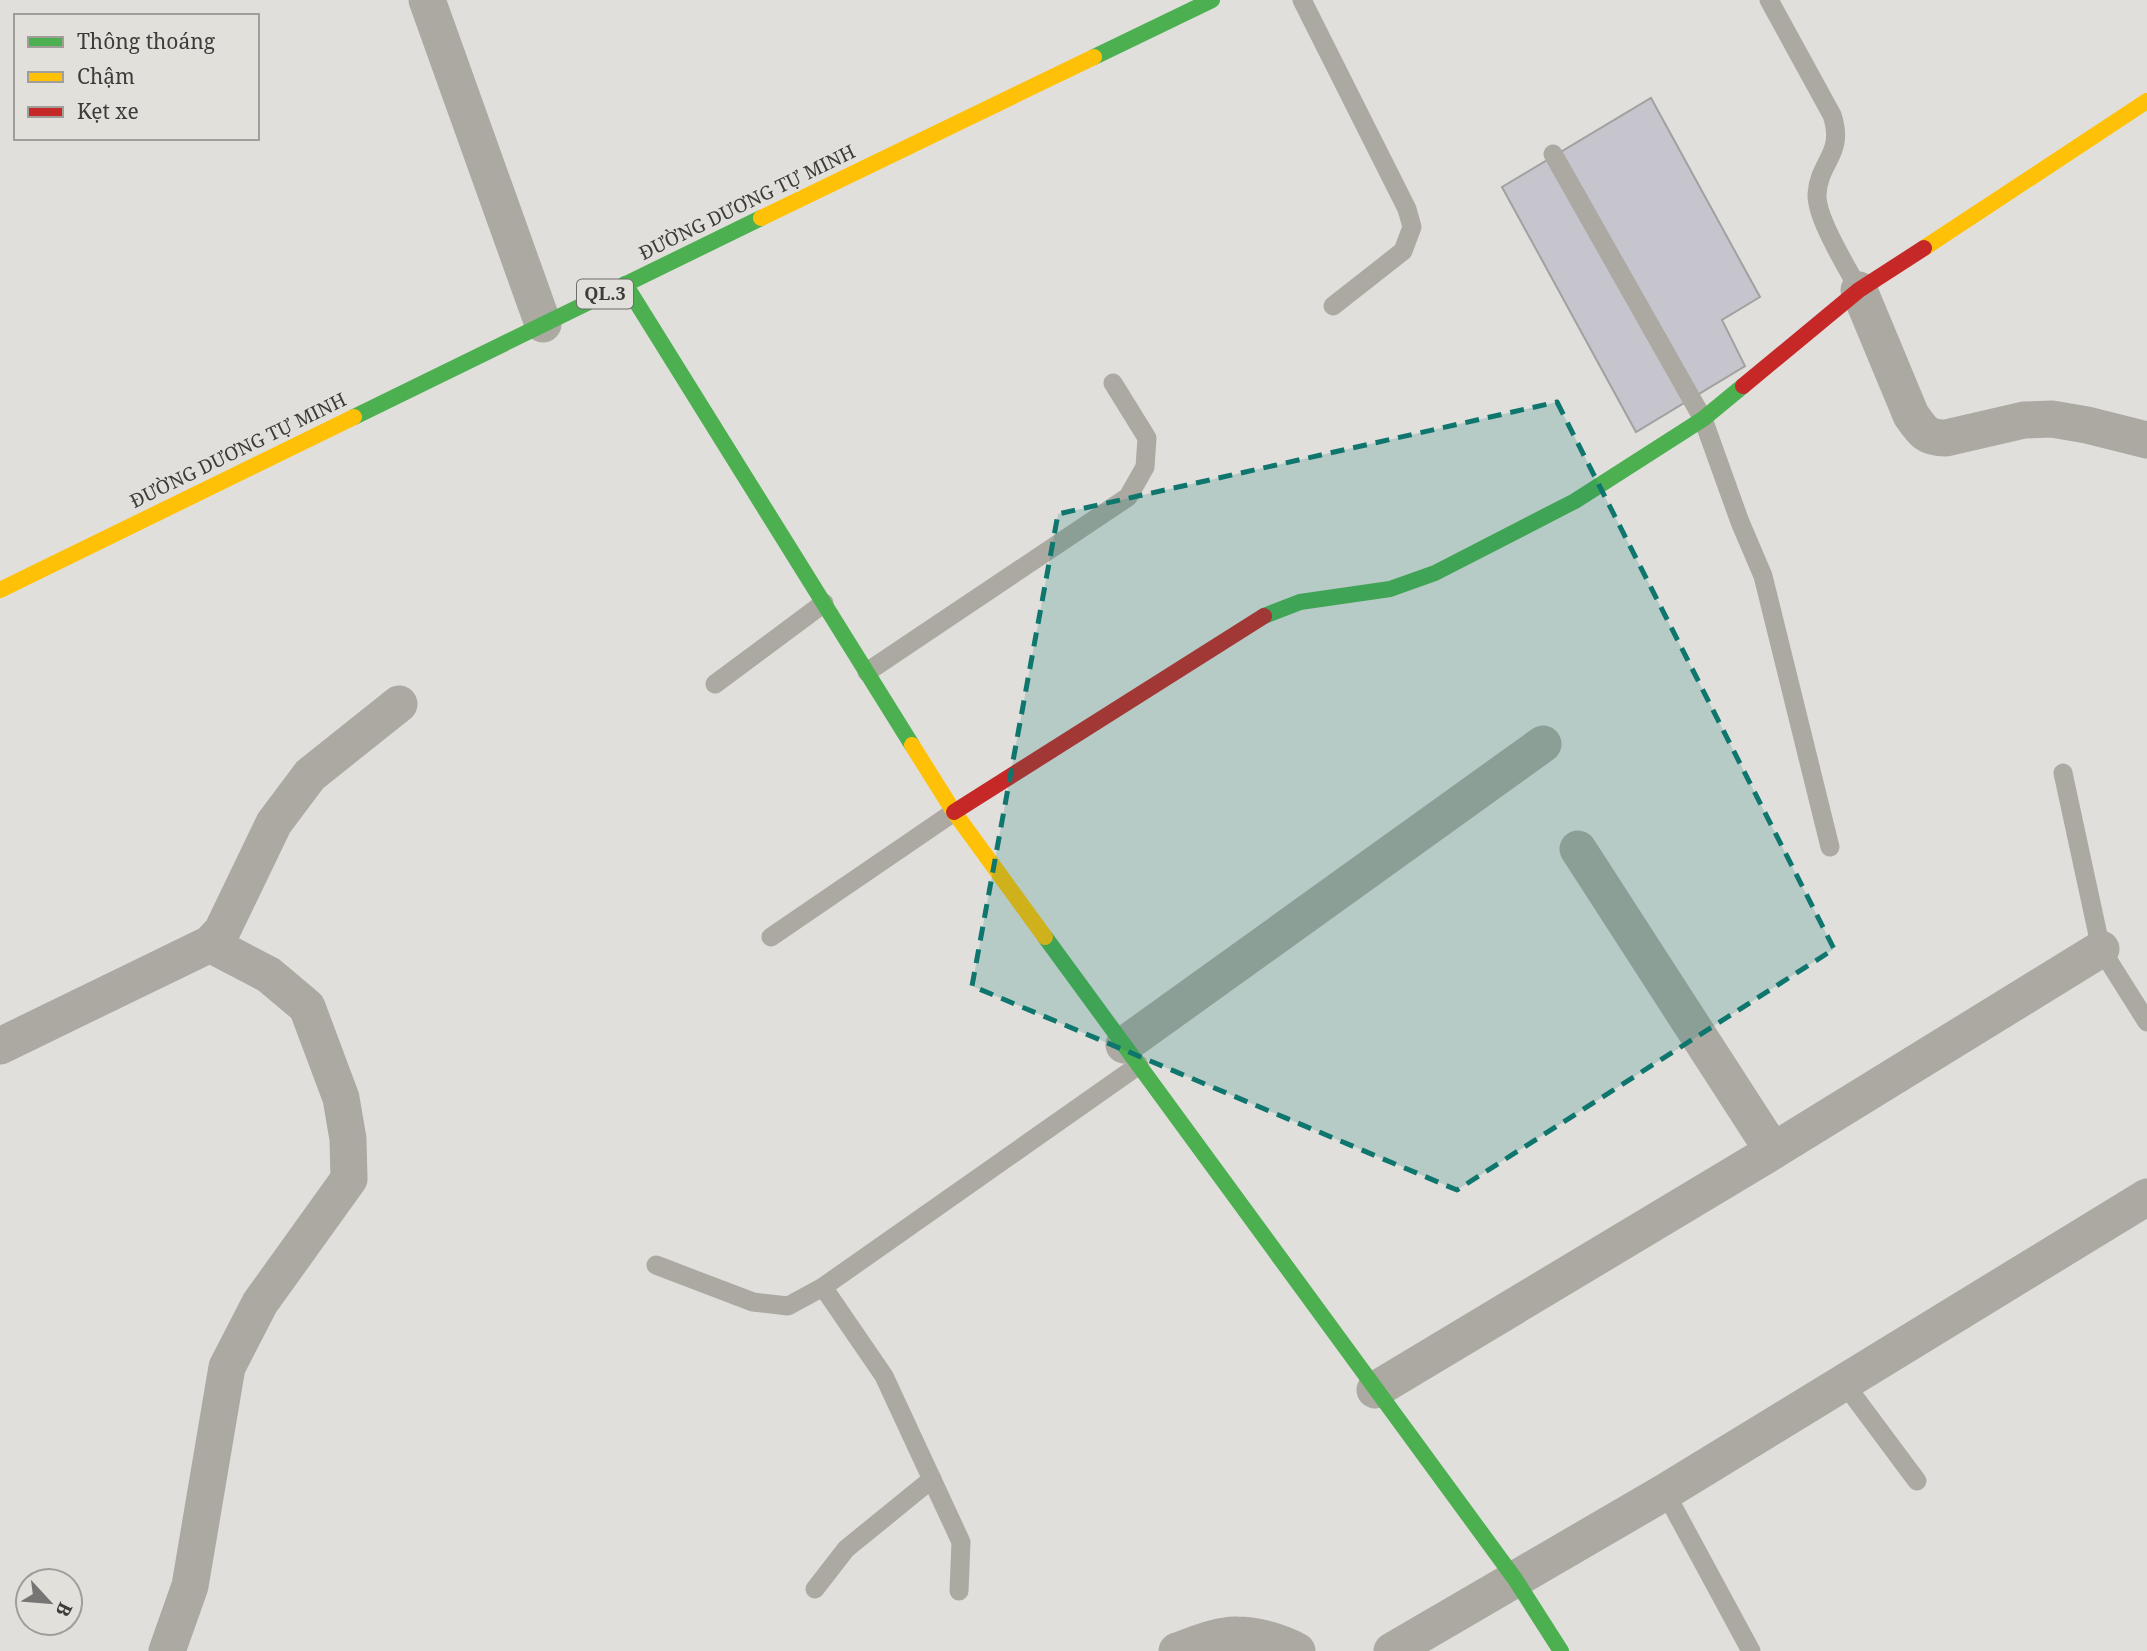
<svg xmlns="http://www.w3.org/2000/svg" width="2147" height="1651" font-family="'Noto Serif',serif">
  <style>
    .building { fill: #c6c4cd; stroke: #a1a1a0; stroke-width: 2 }
    .lines { fill: none; stroke-linecap: round; stroke-linejoin: round }
    .lane { stroke: #aba9a1; stroke-width: 19 }
    .street { stroke: #aba9a1; stroke-width: 37 }
    .fast { stroke: #4caf50; stroke-width: 16 }
    .slow { stroke: #ffc107; stroke-width: 16 }
    .jam { stroke: #c62828; stroke-width: 16 }
    .marked { fill: #0f766e; fill-opacity: 0.2; stroke: #0f766e; stroke-width: 5; stroke-dasharray: 14 9; stroke-linejoin: round }
    .labels { text-anchor: middle; stroke-width: 5; stroke-linejoin: round; paint-order: stroke }
    .shield { fill: #e2e0da; stroke: #6e6d6a; stroke-width: 2 }
    .shield-label { font-size: 18px; font-weight: bold; fill: #3d3c3a }
    .street-label { font-size: 19px; fill: #3d3c3a; stroke: #e2e0da }
  </style>
  <rect width="100%" height="100%" fill="#e0dfdc"/>
  <polygon class="building" points="1651,98 1760,297 1722,320 1745,366 1636,432 1502,187"/>
  <g class="lines">
    <g class="lane">
      <polyline points="1302,0 1407,209 1412,227 1403,251 1333,306"/>
      <path d="M1769,0l63,115c13,39 -13,46 -15,79 -1,24 30,73 42,96"/>
      <polyline points="1553,154 1703,419 1740,522 1763,576 1830,847"/>
      <polyline points="867,672 1128,497 1145,467 1147,438 1113,383"/>
      <polyline points="715,684 824,603"/>
      <polyline points="2063,773 2101,949 2147,1022"/>
      <polyline points="771,937 954,812"/>
      <polyline points="656,1265 753,1302 788,1306 823,1287 1139,1065"/>
      <polyline points="823,1287 884,1376 961,1542 959,1591"/>
      <polyline points="1844,1383 1917,1481"/>
      <polyline points="1665,1492 1751,1651"/>
      <polyline points="815,1589 846,1549 932,1479"/>
    </g>
    <g class="street">
      <polyline points="427,0 543,324"/>
      <path d="M1859,290l52,125c11,16 15,23 35,23l78,-18 28,-1 35,6 60,15"/>
      <polyline points="1578,849 1773,1151"/>
      <polyline points="1124,1045 1543,744"/>
      <polyline points="0,1046 210,944 222,931 274,823 310,775 399,704"/>
      <polyline points="1375,1390 1773,1151 2101,949"/>
      <polyline points="167,1651 190,1586 227,1367 260,1303 349,1179 348,1139 341,1098 307,1007 269,975 210,944"/>
      <path d="M1177,1651c17,-6 43,-17 60,-16 20,0 43,7 60,16"/>
      <polyline points="1392,1651 1665,1492 2147,1197"/>
    </g>
    <g class="fast">
      <polyline points="1094,57 1212,0"/>
      <polyline points="625,284 912,745"/>
      <polyline points="354,417 761,218"/>
      <polyline points="1264,616 1300,602 1390,589 1435,573 1575,501 1703,419 1743,386"/>
      <polyline points="1045,937 1515,1579 1561,1651"/>
    </g>
    <g class="slow">
      <polyline points="761,218 1094,57"/>
      <polyline points="1924,248 2147,101"/>
      <polyline points="0,590 354,417"/>
      <polyline points="912,745 954,812 1045,937"/>
    </g>
    <g class="jam">
      <polyline points="1743,386 1859,290 1924,248"/>
      <polyline points="954,812 1264,616"/>
    </g>
  </g>
  <path class="marked" d="M1557,402l277,547 -377,241 -485,-204 86,-472z"/>
  <g class="labels">
    <rect class="shield" x="577" y="279.5" width="56" height="29" rx="5"/>
    <g class="shield-label">
      <text x="605" y="300">QL.3</text>
    </g>
    <g class="street-label">
      <text transform="translate(747 202) rotate(-26)" y="7">ĐƯỜNG DƯƠNG TỰ MINH</text>
      <text transform="translate(238 450) rotate(-26)" y="7">ĐƯỜNG DƯƠNG TỰ MINH</text>
    </g>
  </g>
  <rect x="14" y="14" width="245" height="126" fill="#e2e0da" stroke="#a09e9a" stroke-width="2"/>
  <rect x="28" y="37" width="35" height="10" fill="#4caf50" stroke="#a09e9a" stroke-width="2"/>
  <text x="77" y="49" font-size="21" fill="#3d3c3a">Thông thoáng</text>
  <rect x="28" y="72" width="35" height="10" fill="#ffc107" stroke="#a09e9a" stroke-width="2"/>
  <text x="77" y="84" font-size="21" fill="#3d3c3a">Chậm</text>
  <rect x="28" y="107" width="35" height="10" fill="#c62828" stroke="#a09e9a" stroke-width="2"/>
  <text x="77" y="119" font-size="21" fill="#3d3c3a">Kẹt xe</text>
  <g transform="translate(49 1602) rotate(116)"><circle r="33" fill="#e2e0da" stroke="#a09e9a" stroke-width="2"/>
  <path d="M0-5L12 26L0 18L-12 26Z" fill="#767573"/>
  <text y="-10" font-size="19" font-weight="bold" text-anchor="middle" fill="#3d3c3a">B</text>
  </g>
</svg>
